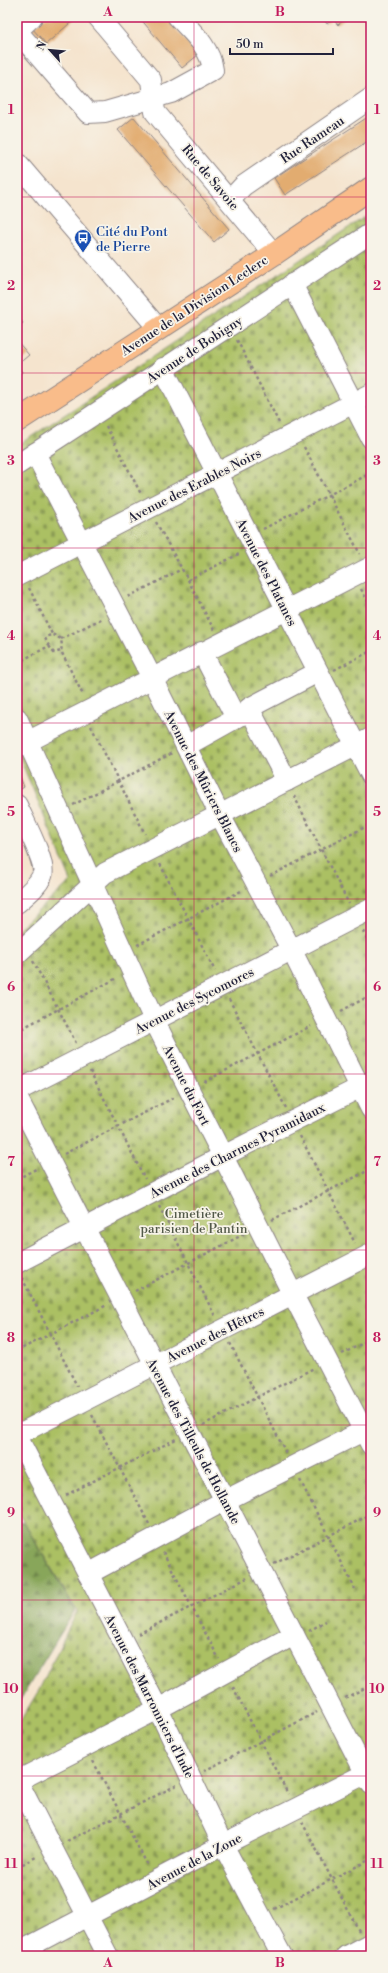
<svg xmlns="http://www.w3.org/2000/svg" width="388" height="1973" font-family="'Libre Bodoni',serif">
  <style>
    .forest { fill: url(#forest-firs); stroke: #55644a }
    .cemetery { fill: url(#cemetery-stones); stroke: #667150 }
    .building { fill: #e2ac6f }
    .lines { fill: none; stroke-linecap: round; stroke-linejoin: round }
    .minor-casing { stroke: #8c8384; stroke-width: 22 }
    .major-casing { stroke: #8c8384; stroke-width: 24 }
    .path { stroke: #8c8384; stroke-width: 2.5; stroke-dasharray: 3 3; stroke-linecap: butt }
    .minor { stroke: #fff; stroke-width: 20 }
    .major { stroke: #f9bc8a; stroke-width: 22 }
    .grid { fill: none; stroke: #c2185b; stroke-width: 1; stroke-opacity: 0.55 }
    .labels { text-anchor: middle; stroke-width: 3.5; stroke-linejoin: round; paint-order: stroke }
    .street-label { font-size: 13px; fill: #22223b; stroke: #f7f3e8 }
    .transit-label { font-size: 13px; fill: #164399; stroke: #f7f3e8; text-anchor: start }
    .park-label { font-size: 13px; fill: #525949; stroke: #f7f3e8 }
    .neatline { fill: none; stroke: #c2185b; stroke-width: 1.5 }
    .grid-label { font-size: 13px; text-anchor: middle; font-weight: bold; fill: #c2185b }
  </style>
  <defs>
    <pattern id="forest-firs" width="22" height="20" patternUnits="userSpaceOnUse"><rect width="22" height="20" fill="#88a65a"/><path d="M5 1l3.5 6h-7zM16 11l3.5 6h-7z" fill="#6f874c"/></pattern>
    <pattern id="cemetery-stones" width="16" height="16" patternUnits="userSpaceOnUse"><rect width="16" height="16" fill="#abc064"/><path d="M2 7V4a2 2 0 0 1 4 0v3zM10 15v-3a2 2 0 0 1 4 0v3z" fill="#8b9c54"/></pattern>
  </defs>
  <rect width="100%" height="100%" fill="#f7f3e8"/>
  <filter id="ink" filterUnits="userSpaceOnUse"><feTurbulence type="fractalNoise" baseFrequency=".025" numOctaves="2"/><feDisplacementMap in="SourceGraphic" scale="8" xChannelSelector="R" yChannelSelector="G"/><feConvolveMatrix kernelMatrix="1 2 1 2 8 2 1 2 1" color-interpolation-filters="sRGB"/></filter>
  <filter id="wash" filterUnits="userSpaceOnUse"><feTurbulence type="fractalNoise" baseFrequency=".012" numOctaves="4" result="noise"/><feDisplacementMap in="SourceGraphic" scale="16" xChannelSelector="R" yChannelSelector="G"/><feGaussianBlur stdDeviation="0.9" result="paint"/><feColorMatrix in="noise" values="0 0 0 0 0 0 0 0 0 0 0 0 0 0 0 0 0 1.4 0 .05"/><feComposite in="paint" operator="in"/></filter>
  <g filter="url(#wash)">
    <rect width="100%" height="100%" fill="#f5e4ce"/>
    <polygon class="forest" points="17,1522 24,1523 75,1610 17,1705"/>
    <polygon class="cemetery" points="371,213 371,1956 17,1956 17,1726 39,1690 77,1611 17,1511 17,930 71,881 17,751 17,446"/>
    <g id="blocks">
      <g class="building">
        <polygon points="46,17 77,17 46,44 32,28"/>
        <polygon points="139,17 166,17 198,55 182,68"/>
        <polygon points="322,17 347,17 338,25 333,19 327,24"/>
        <polygon points="17,42 25,49 18,54 17,53"/>
        <polygon points="371,115 371,139 285,195 274,178"/>
        <polygon points="134,117 229,229 214,242 118,130"/>
        <polygon points="17,316 23,323 17,328"/>
        <polygon points="17,341 29,355 17,365"/>
        <polygon points="17,365 22,372 18,376 17,375"/>
        <polygon points="20,777 24,787 21,789 17,779"/>
      </g>
    </g>
  </g>
  <g filter="url(#ink)">
    <use href="#blocks" fill-opacity="0" stroke="#8c8384" stroke-width="1"/>
    <g class="lines">
      <defs>
        <g id="minor">
          <polyline points="98,17 151,80 155,112 274,254"/>
          <path d="M17,31l71,82 17,-1 66,-19 42,-23c-3,-23 -20,-37 -35,-53"/>
          <polyline points="17,31 32,17"/>
          <polyline points="17,163 158,328"/>
          <polyline points="230,200 243,186 371,98"/>
          <polyline points="292,284 371,438"/>
          <polyline points="163,368 371,775"/>
          <polyline points="35,453 152,678 220,815 291,949 371,1109"/>
          <polyline points="17,465 371,233"/>
          <polyline points="17,576 371,394"/>
          <polyline points="202,652 236,718"/>
          <polyline points="17,718 154,1020 293,1295 371,1445"/>
          <polyline points="27,742 371,567"/>
          <polyline points="186,746 247,712"/>
          <polyline points="287,781 249,708 318,672"/>
          <path d="M17,805c5,12 31,60 25,71 -5,11 -16,19 -25,27"/>
          <polyline points="17,954 105,873 371,738"/>
          <polyline points="17,1091 371,909"/>
          <polyline points="17,1097 371,1784"/>
          <polyline points="17,1263 223,1156 371,1082"/>
          <polyline points="17,1435 371,1254"/>
          <polyline points="17,1436 158,1709 223,1845 282,1956"/>
          <polyline points="88,1574 226,1500 371,1427"/>
          <polyline points="17,1780 108,1956"/>
          <polyline points="17,1781 158,1709 294,1635"/>
          <polyline points="17,1953 223,1845 371,1771"/>
          <polyline points="346,1956 371,1943"/>
        </g>
        <polyline id="major" points="17,421 274,254 371,188"/>
      </defs>
      <use href="#minor" class="minor-casing"/>
      <use href="#major" class="major-casing"/>
      <g class="path">
        <polyline points="237,340 279,423"/>
        <polyline points="106,426 141,494"/>
        <polyline points="304,447 360,554"/>
        <polyline points="156,522 188,580 214,630"/>
        <polyline points="263,529 371,473"/>
        <polyline points="17,551 20,557"/>
        <polyline points="188,580 239,554"/>
        <polyline points="29,588 52,634"/>
        <polyline points="361,589 371,607"/>
        <polyline points="128,597 182,569"/>
        <polyline points="61,639 103,618"/>
        <polyline points="49,646 54,653 61,651"/>
        <polyline points="17,663 49,646 45,638 52,634 61,639 62,646 61,651 83,695"/>
        <polyline points="334,670 371,651"/>
        <polyline points="91,726 145,834"/>
        <polyline points="294,796 349,904"/>
        <polyline points="73,805 172,753"/>
        <polyline points="160,864 215,971"/>
        <polyline points="270,876 371,824"/>
        <polyline points="363,931 371,947"/>
        <polyline points="137,945 243,890"/>
        <polyline points="33,961 76,1043"/>
        <polyline points="229,999 286,1108"/>
        <polyline points="341,1011 371,995"/>
        <polyline points="17,1031 117,978"/>
        <polyline points="90,1071 145,1179"/>
        <polyline points="204,1082 311,1026"/>
        <polyline points="300,1136 355,1243"/>
        <polyline points="64,1154 175,1097"/>
        <polyline points="17,1179 36,1169"/>
        <polyline points="159,1206 215,1316"/>
        <polyline points="272,1220 371,1169"/>
        <polyline points="22,1278 77,1386"/>
        <polyline points="135,1291 244,1234"/>
        <polyline points="230,1343 286,1453"/>
        <polyline points="17,1351 107,1305"/>
        <polyline points="342,1354 371,1339"/>
        <polyline points="92,1415 149,1524"/>
        <polyline points="203,1425 314,1368"/>
        <polyline points="300,1480 355,1589"/>
        <polyline points="66,1495 176,1439"/>
        <polyline points="163,1552 219,1659"/>
        <polyline points="274,1564 371,1514"/>
        <polyline points="309,1631 326,1621"/>
        <polyline points="138,1634 247,1578"/>
        <polyline points="233,1687 288,1794"/>
        <polyline points="345,1698 371,1685"/>
        <polyline points="93,1761 148,1866"/>
        <polyline points="204,1771 317,1712"/>
        <polyline points="302,1822 359,1931"/>
        <polyline points="67,1841 177,1785"/>
        <polyline points="17,1867 38,1856"/>
        <polyline points="274,1909 371,1859"/>
      </g>
      <use href="#minor" class="minor"/>
      <use href="#major" class="major"/>
    </g>
  </g>
  <path class="grid" d="M194,17v1939M17,197h354M17,373h354M17,548h354M17,723h354M17,899h354M17,1074h354M17,1250h354M17,1425h354M17,1600h354M17,1776h354"/>
  <defs>
    <symbol id="bus-pin" viewBox="-11 -11 22 30"><path d="M0 17L-7.5 6A9.5 9.5 0 1 1 7.5 6Z" fill="#1a4fb4" stroke="#f7f3e8"/><path d="M-5-6H5V4H4V6H2V4H-2V6H-4V4H-5ZM-3.5-4V0h7V-4ZM-3.5 1.2v1.5H-2V1.2ZM2 1.2v1.5H3.5V1.2Z" fill="#fff"/></symbol>
  </defs>
  <g fill-rule="evenodd">
    <use href="#bus-pin" x="73" y="228" width="20" height="27"/>
  </g>
  <g class="labels">
    <g class="street-label">
      <text transform="translate(312 139) rotate(-34)" y="5">Rue Rameau</text>
      <text transform="translate(211 177) rotate(50)" y="5">Rue de Savoie</text>
      <text transform="translate(194 305) rotate(-33)" y="5">Avenue de la Division Leclerc</text>
      <text transform="translate(194 349) rotate(-33)" y="5">Avenue de Bobigny</text>
      <text transform="translate(194 485) rotate(-27)" y="5">Avenue des Erables Noirs</text>
      <text transform="translate(267 572) rotate(63)" y="5">Avenue des Platanes</text>
      <text transform="translate(204 781) rotate(63)" y="5">Avenue des Mûriers Blancs</text>
      <text transform="translate(194 1000) rotate(-27)" y="5">Avenue des Sycomores</text>
      <text transform="translate(187 1085) rotate(63)" y="5">Avenue du Fort</text>
      <text transform="translate(237 1150) rotate(-27)" y="5">Avenue des Charmes Pyramidaux</text>
      <text transform="translate(215 1334) rotate(-27)" y="5">Avenue des Hêtres</text>
      <text transform="translate(194 1441) rotate(62)" y="5">Avenue des Tilleuls de Hollande</text>
      <text transform="translate(150 1696) rotate(63)" y="5">Avenue des Marronniers d'Inde</text>
      <text transform="translate(194 1861) rotate(-28)" y="5">Avenue de la Zone</text>
    </g>
    <g class="transit-label">
      <text x="96" y="236">Cité du Pont<tspan x="96" dy="15">de Pierre</tspan></text>
    </g>
    <g class="park-label">
      <text x="194" y="1218">Cimetière<tspan x="194" dy="15">parisien de Pantin</tspan></text>
    </g>
  </g>
  <rect width="388" height="1973" fill="none" stroke="#f7f3e8" stroke-width="44"/>
  <g transform="translate(50 50) rotate(297)" stroke="#f7f3e8" stroke-width="3" paint-order="stroke">
  <path d="M0-3L7 15L0 10L-7 15Z" fill="#22223b"/>
  <text y="-6" font-size="11" font-weight="bold" text-anchor="middle" fill="#22223b">N</text>
  </g>
  <path d="M230 48v6h103v-6" fill="none" stroke="#22223b" stroke-width="2"/>
  <text x="236" y="48" font-size="12" fill="#22223b" stroke="#f7f3e8" stroke-width="3" paint-order="stroke">50 m</text>
  <rect x="22" y="22" width="344" height="1929" class="neatline"/>
  <g class="grid-label">
    <text x="108" y="16">A</text>
    <text x="280" y="16">B</text>
    <text x="11" y="114">1</text>
    <text x="377" y="114">1</text>
    <text x="11" y="290">2</text>
    <text x="377" y="290">2</text>
    <text x="11" y="465">3</text>
    <text x="377" y="465">3</text>
    <text x="11" y="640">4</text>
    <text x="377" y="640">4</text>
    <text x="11" y="816">5</text>
    <text x="377" y="816">5</text>
    <text x="11" y="991">6</text>
    <text x="377" y="991">6</text>
    <text x="11" y="1166">7</text>
    <text x="377" y="1166">7</text>
    <text x="11" y="1342">8</text>
    <text x="377" y="1342">8</text>
    <text x="11" y="1517">9</text>
    <text x="377" y="1517">9</text>
    <text x="11" y="1693">10</text>
    <text x="377" y="1693">10</text>
    <text x="11" y="1868">11</text>
    <text x="377" y="1868">11</text>
    <text x="108" y="1967">A</text>
    <text x="280" y="1967">B</text>
  </g>
</svg>
